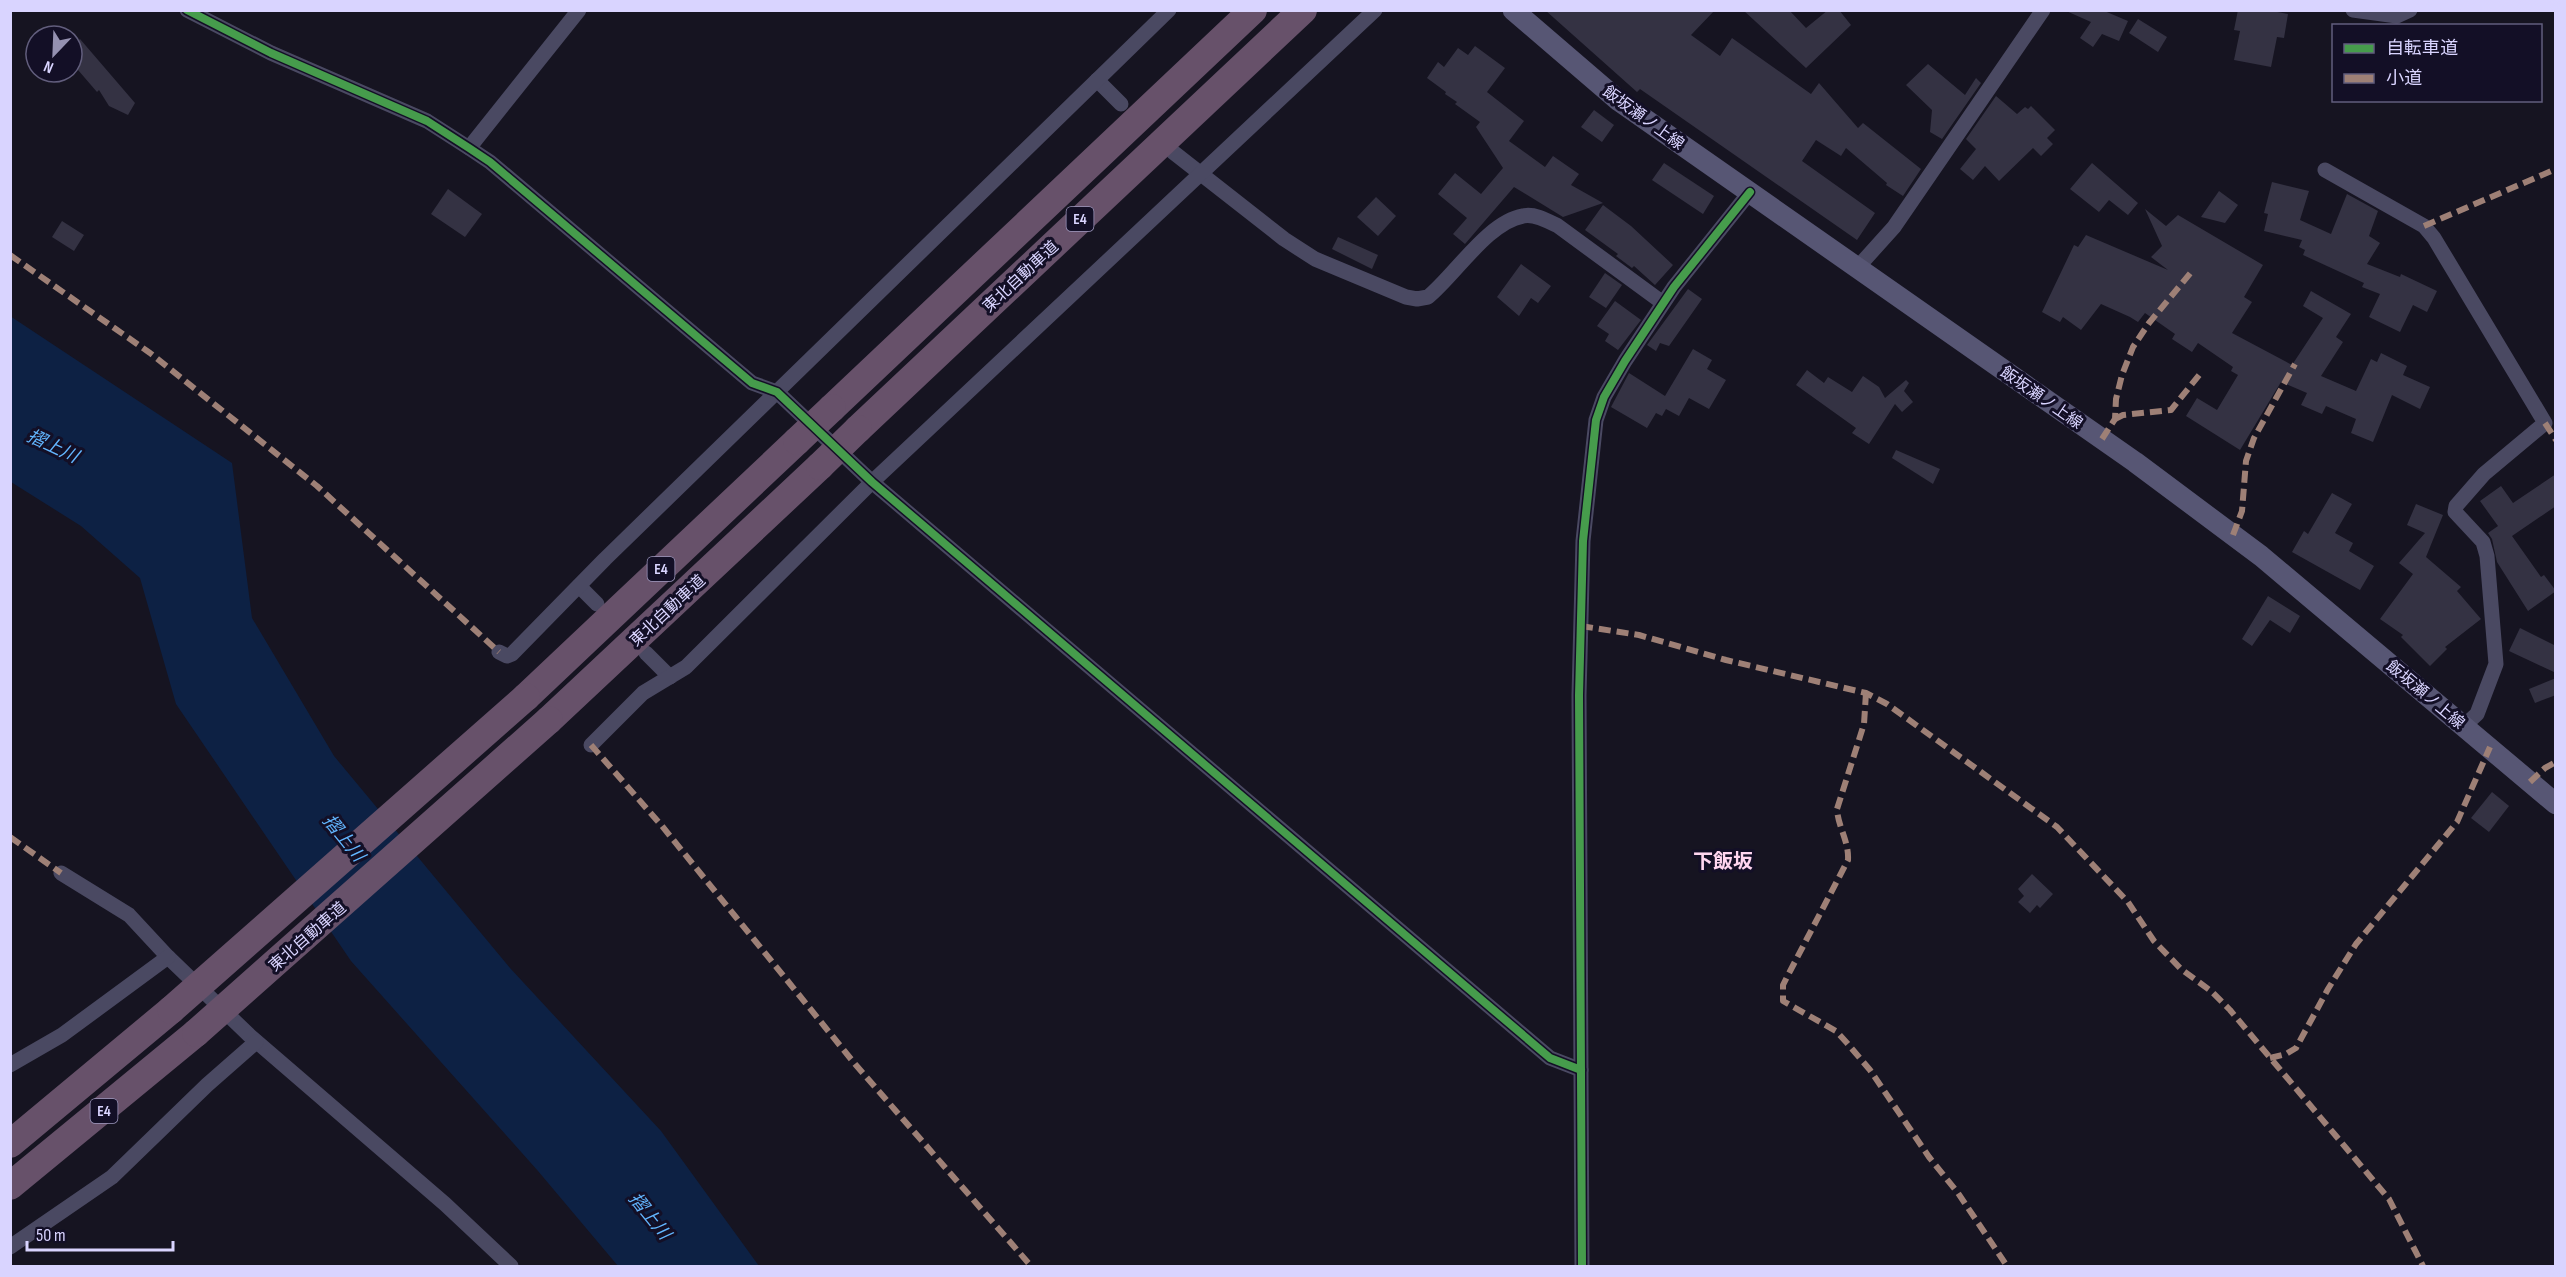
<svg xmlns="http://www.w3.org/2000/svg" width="2566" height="1277" font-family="'Sofia Sans Condensed','Noto Sans JP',sans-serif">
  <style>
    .water { fill: #0d2144 }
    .building { fill: #343243 }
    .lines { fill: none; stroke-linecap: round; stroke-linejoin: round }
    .minor { stroke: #4a4962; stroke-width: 15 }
    .secondary { stroke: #575674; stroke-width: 21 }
    .motorway { stroke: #67516a; stroke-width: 28 }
    .motorway-bridge { stroke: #67516a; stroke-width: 28 }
    .quiet { stroke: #9e8076; stroke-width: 6; stroke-dasharray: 12 6; stroke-linecap: butt }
    .cycleway-casing { stroke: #130f26; stroke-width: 11 }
    .cycleway { stroke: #469c4c; stroke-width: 8 }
    .labels { text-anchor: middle; stroke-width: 6; stroke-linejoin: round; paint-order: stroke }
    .shield { fill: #130f26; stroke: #9e99be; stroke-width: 1.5 }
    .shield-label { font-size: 15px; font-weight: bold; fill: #d9d4ff }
    .street-label { font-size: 16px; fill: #d9d4ff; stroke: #130f26 }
    .water-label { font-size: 18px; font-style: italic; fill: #62b6ff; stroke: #130f26 }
    .quarter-label { font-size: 20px; font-weight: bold; fill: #ffd6f0; stroke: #130f26 }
  </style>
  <rect width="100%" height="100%" fill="#161421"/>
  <polygon class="water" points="10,316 232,463 252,618 334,756 510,968 661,1131 759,1266 618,1266 538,1171 351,961 176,704 140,578 81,526 11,482"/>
  <g class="building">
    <polygon points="1545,10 1715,10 1691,35 1720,56 1732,38 1811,94 1819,83 1858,128 1863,123 1921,169 1903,196 1886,185 1887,183 1846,148 1841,156 1816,140 1802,161 1875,213 1857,240 1640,89 1637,92"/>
    <polygon points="1743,10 1789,10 1806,28 1828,10 1839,10 1851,25 1806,68"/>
    <polygon points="2064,10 2102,10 2128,21 2119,41 2102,34 2093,47 2080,38 2091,22"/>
    <polygon points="2238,10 2267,10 2288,14 2284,38 2277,37 2271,67 2234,60 2240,31 2234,30"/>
    <polygon points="2138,19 2167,37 2158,52 2129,33"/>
    <polygon points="80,39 135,103 128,115 109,106 99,90 97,92 72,63 72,46"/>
    <polygon points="1475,46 1505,68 1487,92 1524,121 1509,141 1545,167 1553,156 1579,174 1571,185 1603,203 1563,217 1514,187 1465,244 1453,234 1467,218 1438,194 1455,173 1481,194 1503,168 1476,127 1480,122 1455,104 1457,102 1445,94 1446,92 1427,78 1438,62 1444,67 1458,48 1468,55"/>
    <polygon points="1928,64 1965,95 1976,78 1981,83 1942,139 1930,132 1932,110 1906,85"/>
    <polygon points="1996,96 2017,114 2025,107 2028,109 2031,106 2055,130 2047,138 2053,144 2041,156 2033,148 1999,181 1985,166 1973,180 1960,169 1976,149 1966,139"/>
    <polygon points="1594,110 1614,125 1602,142 1581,127"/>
    <polygon points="1664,163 1714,196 1703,214 1652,180"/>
    <polygon points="2092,163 2138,203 2128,215 2109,200 2099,212 2070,189"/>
    <polygon points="2272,182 2309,191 2300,220 2331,234 2347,194 2378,211 2369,236 2380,243 2367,264 2400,277 2401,274 2437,291 2427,312 2413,305 2400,332 2369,317 2380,294 2362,287 2364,283 2303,255 2305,250 2299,247 2302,240 2264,231 2268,214 2264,213"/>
    <polygon points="448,189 482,214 465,237 431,214"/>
    <polygon points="2219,191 2238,205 2225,223 2201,217"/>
    <polygon points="1376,197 1396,216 1378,236 1357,217"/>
    <polygon points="1603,205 1631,226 1673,265 1655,285 1634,266 1632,268 1616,256 1618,254 1585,230"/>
    <polygon points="2145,209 2166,226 2178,215 2263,265 2244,297 2252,302 2232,333 2292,365 2323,318 2303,306 2311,291 2351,314 2336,337 2343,342 2321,376 2356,391 2371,359 2377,362 2381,353 2407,366 2403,375 2430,387 2420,409 2392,395 2373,442 2351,433 2356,419 2326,406 2322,414 2301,405 2307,393 2281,382 2240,450 2186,416 2197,398 2217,410 2238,375 2231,371 2233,367 2198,343 2192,352 2172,339 2175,334 2145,313 2138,322 2130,317 2101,304 2081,330 2063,317 2060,322 2042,312 2074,245 2078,247 2086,235 2168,270 2151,257 2162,246"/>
    <polygon points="62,221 84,235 74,251 52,237"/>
    <polygon points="1338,237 1378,255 1372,269 1332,249"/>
    <polygon points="1521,264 1551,286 1538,303 1531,298 1519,316 1497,297"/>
    <polygon points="1605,273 1622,285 1606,308 1589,297"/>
    <polygon points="1688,289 1702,299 1669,346 1660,343 1656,351 1647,345"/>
    <polygon points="1615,301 1641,320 1618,350 1605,341 1609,334 1597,326"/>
    <polygon points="1693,349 1712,360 1707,369 1726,380 1709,409 1689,398 1679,416 1666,409 1662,416 1656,413 1647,428 1611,407 1629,373 1665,396"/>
    <polygon points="1807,370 1824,383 1828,377 1852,392 1863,376 1879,387 1885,398 1906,380 1909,383 1904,391 1913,402 1902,412 1895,404 1869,444 1852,433 1856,428 1796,385"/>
    <polygon points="1896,450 1940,469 1933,484 1892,458"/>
    <polygon points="2556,474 2556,506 2512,536 2541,577 2544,575 2556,591 2528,611 2497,562 2492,539 2488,533 2498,526 2480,501 2501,486 2513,503"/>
    <polygon points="2332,493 2352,504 2335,533 2353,543 2349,551 2374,566 2360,590 2292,552 2304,531 2308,534"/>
    <polygon points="2416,504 2443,515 2426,557 2461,587 2457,591 2481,619 2445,647 2447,649 2430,666 2401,637 2403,635 2380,619 2413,574 2399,563 2425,533 2407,525"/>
    <polygon points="2268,596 2300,616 2290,633 2270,620 2252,646 2242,639"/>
    <polygon points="2520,628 2556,646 2556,673 2509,651"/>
    <polygon points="2556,678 2556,695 2535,703 2529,689"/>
    <polygon points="2492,792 2509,806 2489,832 2471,818"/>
    <polygon points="2032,874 2053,894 2040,908 2037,905 2030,913 2018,902 2024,896 2018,889"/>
  </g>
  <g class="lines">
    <g class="minor">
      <polyline points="187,10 271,53 427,121 469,148 490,162 752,383 777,392 872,482 1550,1058 1581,1070"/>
      <polyline points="2353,10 2397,16 2410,10"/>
      <polyline points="1097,80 1121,104"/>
      <polyline points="469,148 579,10"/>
      <path d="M1173,152l111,87 31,20 91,38 11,2 11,-2c27,-22 60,-75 95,-81 11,-3 25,5 35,10l105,77"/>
      <polyline points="2325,170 2424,226 2434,238 2545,423 2484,474 2456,506 2455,512 2483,542 2487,556 2496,664 2477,714 2464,726"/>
      <polyline points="1858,267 1894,227 2043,10"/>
      <polyline points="579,586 597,604"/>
      <polyline points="499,652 507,656 512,654 605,559 1169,10"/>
      <polyline points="646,653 670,677"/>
      <polyline points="591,745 643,693 686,667 872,482 1375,10"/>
      <polyline points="61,873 129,915 168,957 249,1035 445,1204 511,1266"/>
      <polyline points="10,1065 62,1035 168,957"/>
      <polyline points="10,1247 112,1177 207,1085 256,1042"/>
      <polyline points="1582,1266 1579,695 1583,541 1596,420 1604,397 1625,361 1674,287 1750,192"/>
    </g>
    <polyline class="secondary" points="1513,10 1619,101 2135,462 2261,556 2556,804"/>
    <g class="motorway">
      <polyline points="832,408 1253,10"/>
      <polyline points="858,429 1303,10"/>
      <polyline points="526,697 797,441"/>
      <polyline points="549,720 820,466"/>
      <polyline points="10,1144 171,1010"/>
      <polyline points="10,1186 196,1033"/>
    </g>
    <g class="motorway-bridge">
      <polyline points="797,441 832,408"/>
      <polyline points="820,466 858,429"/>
      <polyline points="171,1010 526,697"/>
      <polyline points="196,1033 549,720"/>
    </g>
    <g class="quiet">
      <polyline points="2424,226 2556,169"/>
      <polyline points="10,255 150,353 317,486 499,652"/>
      <polyline points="2115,419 2123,415 2171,410 2200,374"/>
      <polyline points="2545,423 2556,440"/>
      <polyline points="2102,439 2115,419 2116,399 2122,375 2133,347 2149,323 2193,270"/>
      <polyline points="2233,535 2242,511 2246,461 2254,438 2295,364"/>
      <polyline points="1581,626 1639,635 1726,660 1866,693 1887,704 2057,827 2128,902 2154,941 2181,969 2211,991 2230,1010 2389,1199 2423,1266"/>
      <path d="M1866,693l-2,31 -27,85c1,18 12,32 11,51l-61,117 -4,8v16l53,30 11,12 23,27 59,87 29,36 49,73"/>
      <polyline points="591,745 662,826 855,1064 1031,1266"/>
      <polyline points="2530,782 2545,768 2556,762"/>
      <polyline points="10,837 61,873"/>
      <polyline points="2270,1058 2286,1054 2296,1048 2328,989 2356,944 2457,822 2490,747"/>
    </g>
    <defs>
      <g id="cycleway">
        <polyline points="187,10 271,53 427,121 469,148 490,162 752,383 777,392 872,482 1550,1058 1581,1070"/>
        <polyline points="1582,1266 1579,695 1583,541 1596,420 1604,397 1625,361 1674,287 1750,192"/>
      </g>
    </defs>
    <use href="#cycleway" class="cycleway-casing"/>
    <use href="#cycleway" class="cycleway"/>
  </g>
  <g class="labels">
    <g class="shield">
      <rect x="1066.5" y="207" width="27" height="24" rx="4.5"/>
      <rect x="647.5" y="557" width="27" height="24" rx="4.5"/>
      <rect x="90.5" y="1099" width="27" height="24" rx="4.5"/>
    </g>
    <g class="shield-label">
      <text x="1080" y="224">E4</text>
      <text x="661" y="574">E4</text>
      <text x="104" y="1116">E4</text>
    </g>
    <g class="street-label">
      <text transform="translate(1644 117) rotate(36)" y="6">飯坂瀬ノ上線</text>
      <text transform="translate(1020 276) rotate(-43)" y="6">東北自動車道</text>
      <text transform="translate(2042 397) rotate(35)" y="6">飯坂瀬ノ上線</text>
      <text transform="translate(667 610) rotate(-43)" y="6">東北自動車道</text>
      <text transform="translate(2426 694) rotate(40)" y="6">飯坂瀬ノ上線</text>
      <text transform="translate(307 936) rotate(-41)" y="6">東北自動車道</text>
    </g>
    <g class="water-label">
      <text transform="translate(53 446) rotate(25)" y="6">摺上川</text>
      <text transform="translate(344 838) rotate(51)" y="6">摺上川</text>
      <text transform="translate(650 1216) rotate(51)" y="6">摺上川</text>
    </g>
    <g class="quarter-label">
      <text x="1723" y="868">下飯坂</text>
    </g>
  </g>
  <rect width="2566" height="1277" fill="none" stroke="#d9d4ff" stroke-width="24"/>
  <rect x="2332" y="24" width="210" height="78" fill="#130f26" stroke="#625e7d" stroke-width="1.5"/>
  <rect x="2344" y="44" width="30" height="9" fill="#469c4c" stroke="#625e7d" stroke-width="1.5"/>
  <text x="2386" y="54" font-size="18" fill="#d9d4ff">自転車道</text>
  <rect x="2344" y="74" width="30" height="9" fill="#9e8076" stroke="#625e7d" stroke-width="1.5"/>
  <text x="2386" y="84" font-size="18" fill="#d9d4ff">小道</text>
  <g transform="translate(54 54) rotate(203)"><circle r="28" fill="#130f26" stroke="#625e7d" stroke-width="1.5"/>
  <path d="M0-4.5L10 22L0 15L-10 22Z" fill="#9591b1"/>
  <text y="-9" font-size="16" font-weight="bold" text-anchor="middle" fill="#d9d4ff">N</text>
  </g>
  <path d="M27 1241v9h146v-9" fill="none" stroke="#d9d4ff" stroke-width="3"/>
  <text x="36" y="1241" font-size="18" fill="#d9d4ff" stroke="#130f26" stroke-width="4.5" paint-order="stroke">50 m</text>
</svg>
